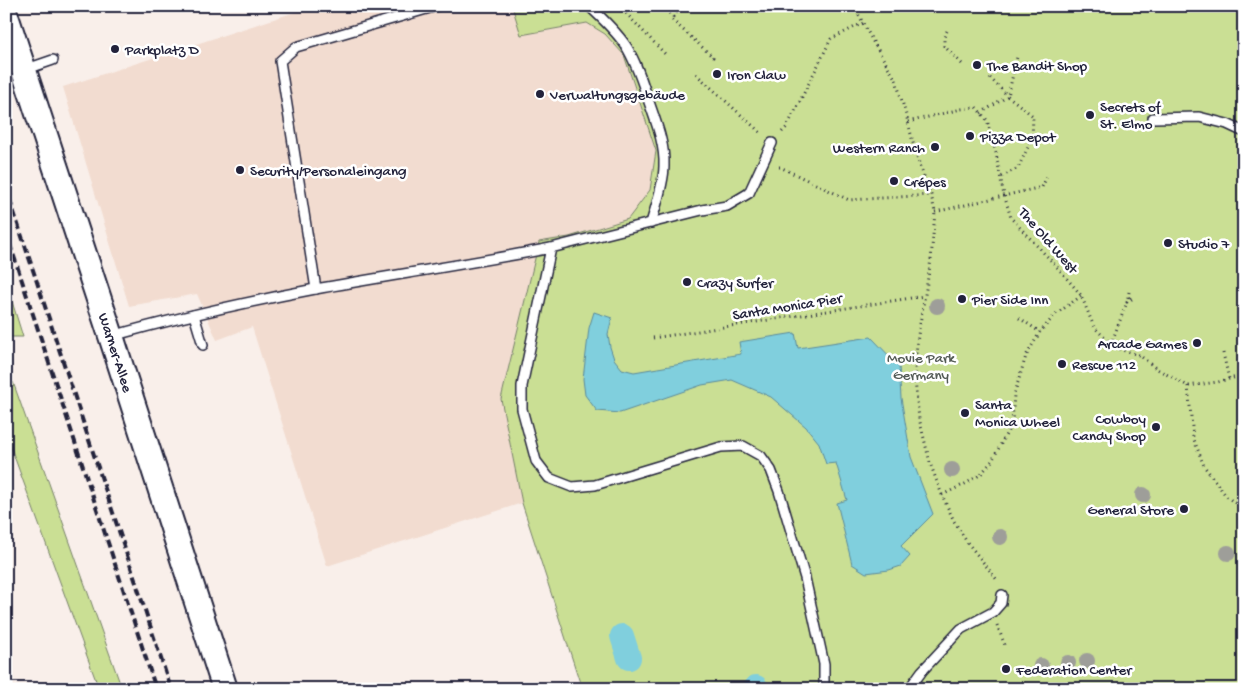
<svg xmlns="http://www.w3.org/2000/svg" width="1250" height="695" font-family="'Gochi Hand',sans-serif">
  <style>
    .built { fill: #f2dcd0 }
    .green { fill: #cadf94; stroke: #768068 }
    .water { fill: #80cfdd; stroke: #5a8a9c }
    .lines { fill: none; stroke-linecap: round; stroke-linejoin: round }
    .canal { stroke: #80cfdd; stroke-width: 24 }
    .service-casing { stroke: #22223b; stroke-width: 12 }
    .tertiary-casing { stroke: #22223b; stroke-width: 28 }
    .path { stroke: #22223b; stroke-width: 3; stroke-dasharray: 1 4; stroke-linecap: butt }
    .service { stroke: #fff; stroke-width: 9 }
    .tertiary { stroke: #fff; stroke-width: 24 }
    .rail { stroke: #22223b; stroke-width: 4; stroke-dasharray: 8 4; stroke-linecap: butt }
    .tree { fill: #9e9e99 }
    .poi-dot { fill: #22223b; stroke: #fff; stroke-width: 2 }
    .labels { text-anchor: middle; stroke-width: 5; stroke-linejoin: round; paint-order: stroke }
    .poi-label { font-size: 15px; fill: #22223b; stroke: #fff; text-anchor: start }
    .street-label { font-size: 15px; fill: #22223b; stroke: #fff }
    .park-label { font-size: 15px; fill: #545b56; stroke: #fff }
  </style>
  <rect width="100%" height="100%" fill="#f9efea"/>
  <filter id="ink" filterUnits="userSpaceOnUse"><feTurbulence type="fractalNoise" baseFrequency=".02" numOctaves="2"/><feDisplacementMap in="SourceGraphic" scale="10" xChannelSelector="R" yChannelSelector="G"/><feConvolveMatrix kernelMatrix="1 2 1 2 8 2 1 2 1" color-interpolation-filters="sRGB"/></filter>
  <g filter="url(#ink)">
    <polygon class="built" points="314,6 512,6 522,35 587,23 605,34 624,55 656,151 650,190 628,219 569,237 539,242 501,399 522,503 327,566 252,327 217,340 197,294 129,306 63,87"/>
    <g class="green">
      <polygon points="512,6 1244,6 1244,689 582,689 522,503 501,399 539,242 569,237 628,219 650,190 656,151 624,55 605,34 587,23 521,35"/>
      <polygon points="6,282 23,337 11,337 6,326"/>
      <polygon points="13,382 122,689 99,689 6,434 6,385"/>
    </g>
    <polygon class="water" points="594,312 612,318 608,334 610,347 614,359 622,369 634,372 741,354 739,342 795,333 798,348 871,337 899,366 901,398 911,457 933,514 901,546 910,556 901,566 889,570 866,573 852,564 837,503 847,500 836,463 826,464 819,443 806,427 771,397 732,380 702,385 620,413 597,411 585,395 583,379 589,328"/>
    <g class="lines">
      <g class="canal">
        <polyline points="622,636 629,658"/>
        <polyline points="755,689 756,687"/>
      </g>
      <defs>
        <g id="service">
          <path d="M589,6c13,12 27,25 37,40 10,16 16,35 22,53 7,21 17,44 16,67 0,17 -8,40 -13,57"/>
          <polyline points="24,70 53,60"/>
          <polyline points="1153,118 1199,117 1227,124 1244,132"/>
          <polyline points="551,248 702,210 727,206 749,193 772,143"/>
          <polyline points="316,289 280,61 296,47 437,6"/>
          <polyline points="194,315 203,345"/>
          <path d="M112,336c67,-19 135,-34 203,-47 79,-14 158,-26 236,-41l-29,138v23l14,52 13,17 23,9 23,-2 126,-38 22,-1 18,10 10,14 8,21 26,87 19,86v25"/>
          <polyline points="909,689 922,671 961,629 993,612 1001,603 1002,595"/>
        </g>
        <g id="tertiary">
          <path id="s1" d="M6,16l105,320 114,353"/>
        </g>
      </defs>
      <use href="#service" class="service-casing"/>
      <use href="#tertiary" class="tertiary-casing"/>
      <g class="path">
        <polyline points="619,6 666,55"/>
        <polyline points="662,6 673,17 671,19 713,57 710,59"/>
        <polyline points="669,6 676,13 682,6"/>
        <polyline points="854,6 872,40 896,80 908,122 916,155 931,195 935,212 931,260 918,335 915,364 916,393 919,418 930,463 942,495 954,521 967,542 998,581"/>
        <polyline points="947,31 944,37 944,46 962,64"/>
        <polyline points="696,74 762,134"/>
        <polyline points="990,78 1008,96 1033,116 1032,139 1018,168 1001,177"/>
        <polyline points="981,113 1008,96 1017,57"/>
        <polyline points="908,122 961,109 976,107 987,120 996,153 1003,191 1011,218 1057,267 1081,295 1094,327 1115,348 1139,355 1157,369 1188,386 1218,382 1244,375"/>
        <polyline points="782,132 787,127 831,39 863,23"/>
        <polyline points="779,167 780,167 849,200 931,195"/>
        <polyline points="935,212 1042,187 1048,174"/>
        <polyline points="1129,292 1127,302 1135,297"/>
        <polyline points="1019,318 1040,332"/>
        <polyline points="653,338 924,296"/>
        <polyline points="1111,344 1127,302 1132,294"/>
        <polyline points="1223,353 1229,379"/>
        <polyline points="1188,386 1193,437 1204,466 1227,497 1244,510"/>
        <polyline points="942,495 967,483 981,474 992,461 1012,423 1014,395 1026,356 1040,332 1056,314 1081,296"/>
        <polyline points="997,625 1006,648"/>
      </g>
      <use href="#service" class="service"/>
      <use href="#tertiary" class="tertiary"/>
      <g class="rail">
        <polyline points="6,188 171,689"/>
        <polyline points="6,232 156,689"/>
      </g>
    </g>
    <g class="tree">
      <circle cx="937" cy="306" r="8"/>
      <circle cx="952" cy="470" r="8"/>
      <circle cx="1143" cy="495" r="8"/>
      <circle cx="1000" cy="537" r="8"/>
      <circle cx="1228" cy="553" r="8"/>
      <circle cx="1087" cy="661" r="8"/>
      <circle cx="1068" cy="663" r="8"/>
      <circle cx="1041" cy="666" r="8"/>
    </g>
  </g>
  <g class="poi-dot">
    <circle cx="115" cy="49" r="5"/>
    <circle cx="977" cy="65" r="5"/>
    <circle cx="717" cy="74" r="5"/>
    <circle cx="540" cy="94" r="5"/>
    <circle cx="1090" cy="115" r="5"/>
    <circle cx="970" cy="136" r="5"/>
    <circle cx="935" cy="147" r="5"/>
    <circle cx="240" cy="170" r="5"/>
    <circle cx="894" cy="181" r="5"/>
    <circle cx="1168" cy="243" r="5"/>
    <circle cx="687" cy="282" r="5"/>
    <circle cx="962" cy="299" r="5"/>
    <circle cx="1197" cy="343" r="5"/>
    <circle cx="1062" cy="364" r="5"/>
    <circle cx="965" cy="413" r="5"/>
    <circle cx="1156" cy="427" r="5"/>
    <circle cx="1184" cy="509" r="5"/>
    <circle cx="1006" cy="669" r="5"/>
  </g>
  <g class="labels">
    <g class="poi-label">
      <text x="125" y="54">Parkplatz D</text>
      <text x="987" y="70">The Bandit Shop</text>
      <text x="727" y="79">Iron Claw</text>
      <text x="550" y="99">Verwaltungsgebäude</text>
      <text x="1100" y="111">Secrets of<tspan x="1100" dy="17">St. Elmo</tspan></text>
      <text x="980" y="141">Pizza Depot</text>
      <text x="925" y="152" text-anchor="end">Western Ranch</text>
      <text x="250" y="175">Security/Personaleingang</text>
      <text x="904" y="186">Crépes</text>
      <text x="1178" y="248">Studio 7</text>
      <text x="697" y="287">Crazy Surfer</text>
      <text x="972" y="304">Pier Side Inn</text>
      <text x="1187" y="348" text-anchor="end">Arcade Games</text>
      <text x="1072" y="369">Rescue 112</text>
      <text x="975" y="409">Santa<tspan x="975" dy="17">Monica Wheel</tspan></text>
      <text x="1146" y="423" text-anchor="end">Cowboy<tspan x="1146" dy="17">Candy Shop</tspan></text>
      <text x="1174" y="514" text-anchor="end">General Store</text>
      <text x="1016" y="674">Federation Center</text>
    </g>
    <g class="street-label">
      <text transform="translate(1049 240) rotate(49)" y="5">The Old West</text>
      <text transform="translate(787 306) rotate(-9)" y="5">Santa Monica Pier</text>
      <text dy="5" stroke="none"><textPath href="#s1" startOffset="354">Warner-Allee</textPath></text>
    </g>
    <g class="park-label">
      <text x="921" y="362">Movie Park<tspan x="921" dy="17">Germany</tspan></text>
    </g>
  </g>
  <rect width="1250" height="695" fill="none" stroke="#fff" stroke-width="25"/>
  <rect x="12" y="12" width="1225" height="670" fill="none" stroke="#22223b" stroke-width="2" filter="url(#ink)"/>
</svg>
